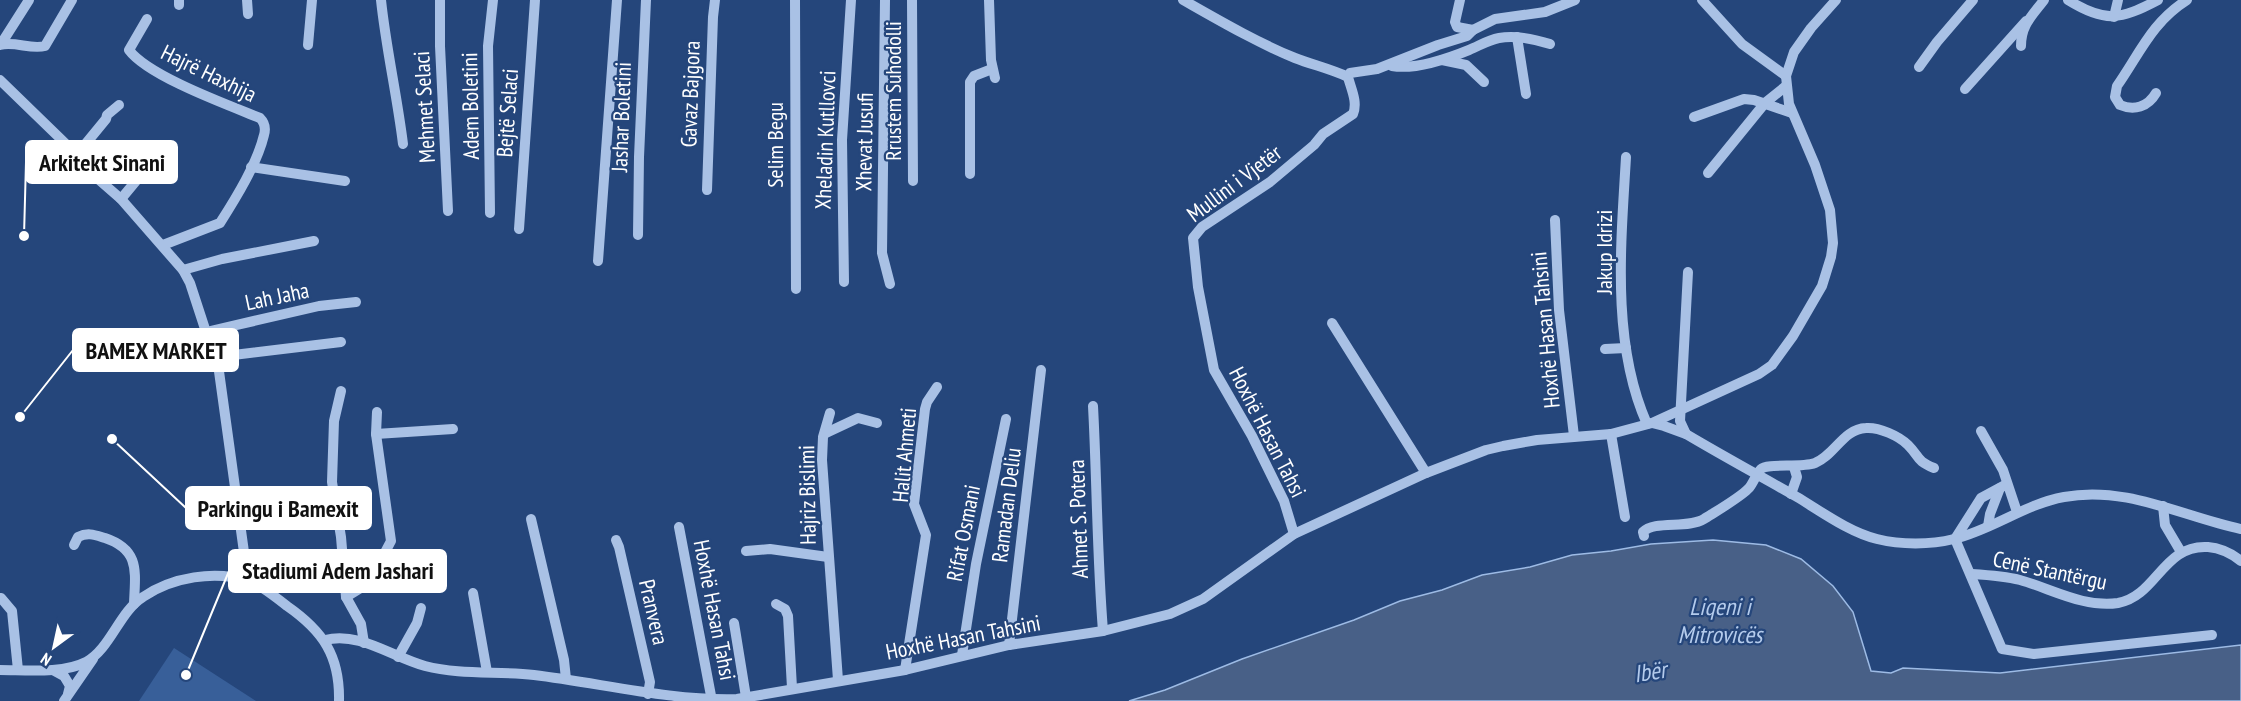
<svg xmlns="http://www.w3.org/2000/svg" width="2241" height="701" font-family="'PT Sans Narrow',sans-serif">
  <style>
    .green { fill: #385f99 }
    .water { fill: #486087; stroke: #9dbbe5; stroke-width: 1.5 }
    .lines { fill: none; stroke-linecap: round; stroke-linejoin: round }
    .minor { stroke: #a9c1e5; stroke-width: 10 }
    .labels { text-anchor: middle; stroke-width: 4.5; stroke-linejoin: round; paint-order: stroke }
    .street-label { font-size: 22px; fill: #fff; stroke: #25467b }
    .water-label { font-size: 24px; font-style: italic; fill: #b4cbec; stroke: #25467b }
    .leader { fill: none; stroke: #fff; stroke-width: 2 }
    .callout-dot { fill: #fff; stroke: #25467b; stroke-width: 2 }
    .callout { fill: #fff; stroke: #fff; stroke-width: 2 }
    .callout-label { font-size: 24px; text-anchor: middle; font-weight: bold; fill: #111 }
  </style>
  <rect width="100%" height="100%" fill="#25467b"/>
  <polygon class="green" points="174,648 256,701 139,701"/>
  <polygon class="water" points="1713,540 1766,545 1801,559 1833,586 1853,612 1871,671 1891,673 1903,668 2000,673 2241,645 2241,701 1129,701 1165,690 1242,659 1354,620 1400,601 1442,590 1482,575 1530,567 1572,555 1611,551 1651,544"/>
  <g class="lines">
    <g class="minor">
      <polyline points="247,0 248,14"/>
      <path d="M381,0c5,48 16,95 22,144"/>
      <polyline points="440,0 440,46 448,211"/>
      <polyline points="795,0 796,289"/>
      <polyline points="885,0 882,253 890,284"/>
      <polyline points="912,0 913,181"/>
      <polyline points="989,0 991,60 995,78"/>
      <path d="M1183,0c37,21 73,42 112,58 18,7 36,11 53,19"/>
      <polyline points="1460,0 1455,22 1457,27 1473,30"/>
      <polyline points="1702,0 1742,44 1786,76"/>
      <path d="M2068,0c37,23 52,20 90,0"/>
      <polyline points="179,5 179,0"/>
      <polyline points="2114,17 2118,0"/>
      <path d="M147,19l-18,31c19,26 99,55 131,68 5,5 6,10 4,17 -7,29 -28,63 -44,88l-57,22"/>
      <polyline points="1517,37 1526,94"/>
      <polyline points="1,44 29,0"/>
      <path d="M0,45c15,-4 31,5 45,1l27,-46"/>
      <polyline points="308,45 312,0"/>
      <path d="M2021,46c0,-21 11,-30 23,-46"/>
      <polyline points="1442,60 1466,65 1484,82"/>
      <path d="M1392,66c23,4 55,-7 77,-16 10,-4 19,-10 30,-12 17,-3 35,1 51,6"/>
      <polyline points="1919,67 1937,42 1973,0"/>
      <polyline points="0,80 68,146 74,158 121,199 183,270 190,283 206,332 217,357 248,581"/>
      <polyline points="1965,89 2026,21"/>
      <path d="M2156,93c-8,14 -22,18 -36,12l-5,-8 2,-11c23,-33 35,-64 70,-86"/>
      <polyline points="1694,117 1744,99 1754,100 1792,113"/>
      <path d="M1626,157c-5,87 -15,186 21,267"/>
      <polyline points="74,158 106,119 107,115 119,105"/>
      <polyline points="251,167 345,181"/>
      <polyline points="1708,173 1765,103 1786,86"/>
      <polyline points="970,174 970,82 974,76 992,69"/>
      <polyline points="707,190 713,17 715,0"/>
      <polyline points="121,199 155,158"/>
      <polyline points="490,213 488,46 493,0"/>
      <polyline points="1555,220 1559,310 1574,436"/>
      <polyline points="519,229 535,0"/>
      <polyline points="638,235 639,157 646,0"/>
      <polyline points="598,261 617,0"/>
      <polyline points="183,270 222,259 314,241"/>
      <polyline points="844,282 842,140 851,0"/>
      <polyline points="1332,323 1426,473"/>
      <polyline points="206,332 319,306 356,302"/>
      <polyline points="1605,349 1626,348"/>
      <polyline points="217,357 341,342"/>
      <polyline points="341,391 334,421 332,482 341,537 346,597"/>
      <path d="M1093,406c4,75 4,150 10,225"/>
      <polyline points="830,413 823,437 822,460 838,680"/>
      <path d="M1652,423l12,3 22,8c37,22 74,42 111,63 25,15 52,35 80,42 24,6 53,6 77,0 38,-9 71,-35 110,-42 62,-12 119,20 177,32"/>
      <polyline points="1981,431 2003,470 2017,512"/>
      <polyline points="826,433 858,418 877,423"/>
      <polyline points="376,434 453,429"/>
      <polyline points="1611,434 1625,517"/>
      <polyline points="1686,434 1680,421 1688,272"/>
      <polyline points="2007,484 1981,498 1955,539 2002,649 2034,654 2212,635"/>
      <polyline points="1791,494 1797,477 1794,467"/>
      <polyline points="2163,506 2165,525 2181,552"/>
      <polyline points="531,519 564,660 566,679"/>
      <polyline points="1988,526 1990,514 2000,488"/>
      <polyline points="679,527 712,701"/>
      <path d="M1294,534l-10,-33 -32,-65 -38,-66 -16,-83 -5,-49 9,-11 68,-45 44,-37 9,-11 30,-20c5,-12 -2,-25 -5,-37l2,-4 27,-4 61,-24 29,-9 6,-6 22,-11 50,-7 30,-12"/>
      <path d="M1644,536l-1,-4c11,-12 45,-3 61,-13 11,-7 37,-22 45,-31 5,-6 7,-14 12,-19 6,-6 40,-1 54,-6 20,-8 28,-34 51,-35 13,-1 33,8 42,17 12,12 8,16 26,23"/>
      <polyline points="616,540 619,547 650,682 648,694"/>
      <path d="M74,545l4,-8c10,-5 17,-2 27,1 36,12 30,35 29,66"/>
      <polyline points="746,551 770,549 828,557"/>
      <path d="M1971,574c16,1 33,2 49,6 32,9 64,28 98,23 39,-7 45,-59 90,-56 12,1 23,6 33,14"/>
      <polyline points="473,593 487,672"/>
      <polyline points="1,598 12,611 18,670"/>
      <polyline points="776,604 785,609 788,616 792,688"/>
      <polyline points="734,623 746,697"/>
      <path d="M325,640c34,-9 67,17 100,26 35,9 72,5 109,9 67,8 136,26 203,24l168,-29 104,-25 94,-14 67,-17 33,-15 91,-65 132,-61 60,-23 17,-4 34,-6 74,-6 41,-11 107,-49 13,-9 21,-29 29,-50 9,-29 2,-14 -3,-33 -15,-45 -26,-61 -3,-28 8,-24 17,-24 25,-28"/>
      <polyline points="364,643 361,624 346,597 359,589 372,577 391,541 376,434 377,412"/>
      <polyline points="1009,645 1041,370"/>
      <polyline points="962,655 976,564 1006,419"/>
      <polyline points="398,657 417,623 421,608"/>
      <path d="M0,670c25,0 63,4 86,-8 25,-14 33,-50 57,-65 29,-20 72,-27 106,-16 14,5 26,16 38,25 36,25 53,50 52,95"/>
      <polyline points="53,670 64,676 70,686 68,694"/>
      <polyline points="905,670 926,535 914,504 925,409 927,402 937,387"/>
      <polyline points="64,701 93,659"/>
    </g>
  </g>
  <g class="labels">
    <g class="street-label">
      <text transform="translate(209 73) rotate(26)" y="8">Hajrë Haxhija</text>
      <text transform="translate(893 91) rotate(-90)" y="8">Rrustem Suhodolli</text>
      <text transform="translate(690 94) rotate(-88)" y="8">Gavaz Bajgora</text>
      <text transform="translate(470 106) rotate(-91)" y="8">Adem Boletini</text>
      <text transform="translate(424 107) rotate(-93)" y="8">Mehmet Selaci</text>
      <text transform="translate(507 113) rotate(-86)" y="8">Bejtë Selaci</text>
      <text transform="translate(621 117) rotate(-88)" y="8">Jashar Boletini</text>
      <text transform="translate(825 140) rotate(-88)" y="8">Xheladin Kutllovci</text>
      <text transform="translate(864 142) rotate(-89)" y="8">Xhevat Jusufi</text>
      <text transform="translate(775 145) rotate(-90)" y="8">Selim Begu</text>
      <text transform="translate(1234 183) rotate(-37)" y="8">Mullini i Vjetër</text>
      <text transform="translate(1604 252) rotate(-90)" y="8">Jakup Idrizi</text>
      <text transform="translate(277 296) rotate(-12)" y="8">Lah Jaha</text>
      <text transform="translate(1545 330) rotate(-95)" y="8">Hoxhë Hasan Tahsini</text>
      <text transform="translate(1268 432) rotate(63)" y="8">Hoxhë Hasan Tahsi</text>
      <text transform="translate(904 455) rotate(-85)" y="8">Halit Ahmeti</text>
      <text transform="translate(807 495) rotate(-91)" y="8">Hajriz Bislimi</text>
      <text transform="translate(1006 505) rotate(-83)" y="8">Ramadan Deliu</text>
      <text transform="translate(1078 519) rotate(-92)" y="8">Ahmet S. Potera</text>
      <text transform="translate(963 533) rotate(-79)" y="8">Rifat Osmani</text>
      <text transform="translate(2050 570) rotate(12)" y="8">Cenë Stantërgu</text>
      <text transform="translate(715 610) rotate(79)" y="8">Hoxhë Hasan Tahsi</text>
      <text transform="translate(654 612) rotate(77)" y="8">Pranvera</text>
      <text transform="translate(963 637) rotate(-11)" y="8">Hoxhë Hasan Tahsini</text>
    </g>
    <g class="water-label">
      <text x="1720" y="615">Liqeni i<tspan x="1720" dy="28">Mitrovicës</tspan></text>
      <text transform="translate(1650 672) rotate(-9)" y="8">Ibër</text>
    </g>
  </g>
  <path class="leader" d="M24 236L26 162M20 417L73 350M112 439L186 508M186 675L229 571"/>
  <g class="callout-dot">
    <circle cx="24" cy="236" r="6"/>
    <circle cx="20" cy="417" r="6"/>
    <circle cx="112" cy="439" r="6"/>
    <circle cx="186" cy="675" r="6"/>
  </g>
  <g class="callout">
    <rect x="26" y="141" width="151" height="42" rx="6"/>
    <rect x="73" y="329" width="165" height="42" rx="6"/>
    <rect x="186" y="487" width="185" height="42" rx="6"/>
    <rect x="229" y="550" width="217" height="42" rx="6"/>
  </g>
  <g class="callout-label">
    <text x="102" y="171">Arkitekt Sinani</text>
    <text x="156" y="359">BAMEX MARKET</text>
    <text x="278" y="517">Parkingu i Bamexit</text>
    <text x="338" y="579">Stadiumi Adem Jashari</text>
  </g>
  <g transform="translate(54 647) rotate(213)" stroke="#25467b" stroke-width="4.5" paint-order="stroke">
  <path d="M0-4.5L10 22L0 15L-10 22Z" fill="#ffffff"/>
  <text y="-9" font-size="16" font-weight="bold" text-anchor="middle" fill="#ffffff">N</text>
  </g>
</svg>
